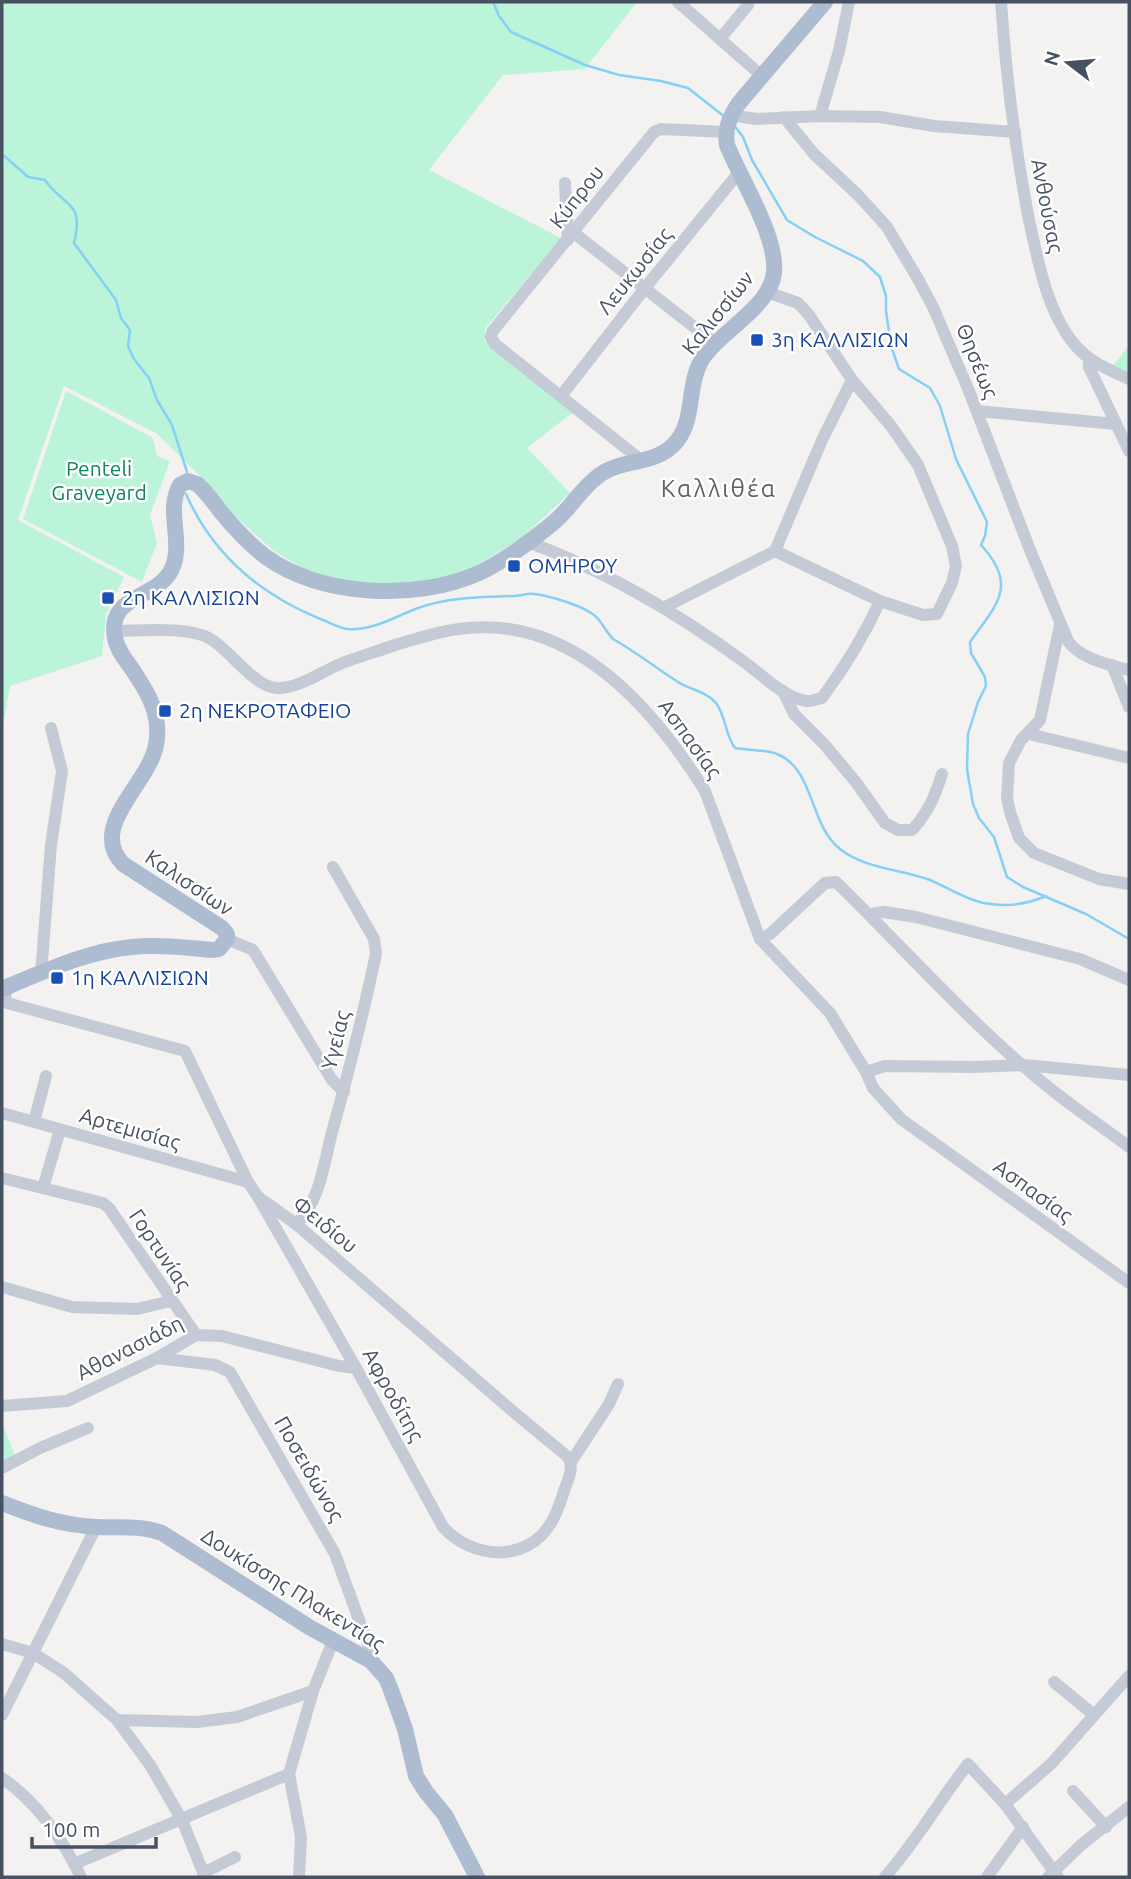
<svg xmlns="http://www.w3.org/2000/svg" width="1131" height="1879" font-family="Ubuntu,sans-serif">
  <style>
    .green { fill: #bcf4d9 }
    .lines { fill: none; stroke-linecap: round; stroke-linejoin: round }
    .stream { stroke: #85d0f5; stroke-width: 2.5 }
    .minor { stroke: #c4cbd7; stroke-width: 12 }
    .major { stroke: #aebcd2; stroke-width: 16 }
    .transit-dot { fill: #1a4fb4; stroke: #fff; stroke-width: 2.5 }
    .labels { text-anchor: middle; stroke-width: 5; stroke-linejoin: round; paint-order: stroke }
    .street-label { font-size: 21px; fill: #475161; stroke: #fff }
    .transit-label { font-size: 21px; fill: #164399; stroke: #fff; text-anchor: start }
    .park-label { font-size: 21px; fill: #0e8659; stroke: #fff }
    .quarter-label { font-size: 24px; letter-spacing: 2px; fill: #5d6067; stroke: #fff }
  </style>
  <rect width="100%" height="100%" fill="#f4f1f1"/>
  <g class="green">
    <polygon points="2,2 637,2 585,69 503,75 429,170 561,238 485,329 485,341 572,413 527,448 570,493 523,537 469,570 434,580 392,584 338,581 306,570 274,551 228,510 197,473 156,433 64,386 18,520 124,577 106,615 102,656 10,686 2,731"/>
    <polygon points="1129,345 1129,374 1112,367"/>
    <polygon points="66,391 153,438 157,456 170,461 150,515 157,543 142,582 23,519"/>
    <polygon points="2,1423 16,1458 2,1465"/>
  </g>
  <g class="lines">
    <g class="stream">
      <polyline points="493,2 499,16 511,32 585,65 619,75 661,81 688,88 725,117"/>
      <path d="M734,125l9,12 9,23 35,60 28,17 48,24 17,16 6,19v15l5,35 8,23 31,19 10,18 16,53 31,63 -2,14 -4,9c38,41 15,60 -11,97l1,11 14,24 1,9 -8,16 -10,32 -1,35 6,35 6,14 15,19 13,40 16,10 63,27 43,25"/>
      <path d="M2,154l26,23 17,3c18,27 40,20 29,63l42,57 5,18 9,12 -2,16 6,13 15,19 8,22 15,25 15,47"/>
      <path d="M186,494c26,59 72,99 132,124 9,3 20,10 30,11 25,2 48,-13 70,-21 30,-11 64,-11 95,-12 7,0 14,-3 21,-2 16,2 47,11 60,21 7,5 12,17 19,24 23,13 43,29 65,43 12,8 28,9 38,21 10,13 9,32 19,45 11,2 34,2 42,6 38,15 32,71 63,95 25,20 61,20 90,31 17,7 36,20 54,23 23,4 41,2 62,-7"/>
    </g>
    <g class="minor">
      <polyline points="678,2 762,76"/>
      <path d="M1001,2c5,73 14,146 28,218 9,41 18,92 46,125 14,17 35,25 54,34"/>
      <polyline points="720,39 748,5"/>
      <polyline points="731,115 756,119 820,116 880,117 934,126 1015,132"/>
      <polyline points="820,116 839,51 849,2"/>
      <path d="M784,117l30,37 44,41 29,32 31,52 15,28 36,84 61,159 38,91c12,18 42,24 61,29"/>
      <polyline points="565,183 568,240"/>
      <polyline points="574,233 716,344"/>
      <polyline points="767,292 798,303 809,315 852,380 891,426 918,465 952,546 956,566 952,583 937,614 923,615 880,601 775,551"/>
      <polyline points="1089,359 1089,367 1129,451"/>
      <polyline points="561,396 645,288 740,171"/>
      <polyline points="977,411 1116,424"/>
      <polyline points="642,461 495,344 491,337 492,332 654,132 661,129 726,132"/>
      <path d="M528,542c79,29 151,72 219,122 17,13 37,33 59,37 5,1 11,-2 16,-3 23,-31 42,-62 58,-97"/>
      <polyline points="665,607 775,551 822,440 852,380"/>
      <polyline points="1060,625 1040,720 1021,740 1009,763 1007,798 1010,812 1019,838 1034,853 1099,879 1129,884"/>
      <path d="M114,631c26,0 72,-5 95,7 22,12 47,53 72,50 22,-2 43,-18 64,-26 16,-6 33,-11 50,-17 24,-7 48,-15 73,-17 107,-10 186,81 237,163l55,148 70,74 36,59 7,16 28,31 228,164"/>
      <polyline points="1112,665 1129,707"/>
      <path d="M783,691l11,23 30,30 31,37 30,42 13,7h14c16,-17 23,-34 30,-56"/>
      <polyline points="1029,734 1129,758"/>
      <polyline points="872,917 875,913 884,912 916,917 1080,959 1129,980"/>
      <polyline points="227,939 253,950 332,1080 344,1092"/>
      <path d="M760,939l10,-5 55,-51 11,-1c70,68 139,147 216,208 25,20 52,38 77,57"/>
      <polyline points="41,974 51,845 62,771 51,728"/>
      <path d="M6,988l-1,11 2,4 178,48 63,131 10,15 38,27 220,190 52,43c6,9 1,21 -3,31 -4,12 -7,24 -14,35 -25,41 -79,36 -108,4l-87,-159 -98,-171"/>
      <polyline points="866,1072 885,1066 974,1067 1024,1065 1129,1075"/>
      <polyline points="2,1113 248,1182"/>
      <polyline points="34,1122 46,1076"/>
      <polyline points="2,1178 103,1203 109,1208 196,1335"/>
      <polyline points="43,1188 60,1130"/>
      <path d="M296,1224c23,-20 28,-60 35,-88 17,-61 32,-121 45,-182l-2,-15 -41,-72"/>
      <polyline points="2,1287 72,1307 137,1309 171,1301"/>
      <polyline points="157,1358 215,1365 230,1372 335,1554 369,1647 371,1661"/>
      <polyline points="2,1406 67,1401 157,1358 196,1335 222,1336 339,1366 356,1368"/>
      <polyline points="571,1462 609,1404 618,1384"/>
      <polyline points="2,1468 40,1448 88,1428"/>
      <polyline points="2,1644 33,1653 64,1673 117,1720 197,1722 237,1717 313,1691"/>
      <polyline points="1054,1682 1094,1715"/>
      <polyline points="2,1715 96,1527"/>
      <polyline points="117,1720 150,1765 182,1820 205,1877"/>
      <path d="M2,1778c35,24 61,62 79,99"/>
      <polyline points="1073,1791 1106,1827"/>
      <polyline points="1005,1804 1051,1764 1129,1676"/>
      <polyline points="74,1864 289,1774"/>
      <polyline points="203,1873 235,1857"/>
      <polyline points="299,1877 301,1837 289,1774 313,1691 333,1641"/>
      <path d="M885,1877c31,-35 54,-76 83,-113l37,40 53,73"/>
      <polyline points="987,1877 1023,1827"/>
      <polyline points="1048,1877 1081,1845 1129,1807"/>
    </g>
    <g class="major">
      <path d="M2,989c41,-17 85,-38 130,-42 27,-3 55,1 82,3l5,-1 8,-10v-5l-5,-6 -99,-64c-36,-37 26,-80 33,-119 6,-31 -9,-54 -26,-79 -6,-8 -13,-17 -15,-28 -8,-42 36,-38 54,-64 18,-27 -5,-62 11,-89l8,-4 9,3c10,8 16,18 24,28 13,16 28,32 45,45 55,40 151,44 213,16 26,-12 52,-32 74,-50 17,-14 27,-33 44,-46 24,-20 59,-10 80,-36 18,-23 10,-55 24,-80 17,-29 69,-53 73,-88 4,-36 -34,-95 -47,-128 -3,-16 3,-29 12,-42l86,-101"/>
      <path d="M2,1503c33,13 59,22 95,24 23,1 43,-2 65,6l147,94 62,34 15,17 5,12 14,39 11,47 10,16 19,23 32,62"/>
    </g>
  </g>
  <g class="transit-dot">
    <rect x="750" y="333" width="14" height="14" rx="3.5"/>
    <rect x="507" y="559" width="14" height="14" rx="3.5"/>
    <rect x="101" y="591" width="14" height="14" rx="3.5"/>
    <rect x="158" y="704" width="14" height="14" rx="3.5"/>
    <rect x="50" y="971" width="14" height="14" rx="3.5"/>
  </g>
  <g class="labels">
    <g class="street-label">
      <text transform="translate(577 197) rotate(-52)" y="7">Κύπρου</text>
      <text transform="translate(1047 206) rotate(79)" y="7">Ανθούσας</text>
      <text transform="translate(635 271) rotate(-51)" y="7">Λευκωσίας</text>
      <text transform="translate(718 313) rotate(-51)" y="7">Καλισσίων</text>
      <text transform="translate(977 361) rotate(68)" y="7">Θησέως</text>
      <text transform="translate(690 739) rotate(54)" y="7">Ασπασίας</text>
      <text transform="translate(189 883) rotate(34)" y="7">Καλισσίων</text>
      <text transform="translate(336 1040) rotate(-76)" y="7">Υγείας</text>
      <text transform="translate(130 1129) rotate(16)" y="7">Αρτεμισίας</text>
      <text transform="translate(1033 1191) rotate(36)" y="7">Ασπασίας</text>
      <text transform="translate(325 1225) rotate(39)" y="7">Φειδίου</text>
      <text transform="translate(160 1250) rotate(56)" y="7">Γορτυνίας</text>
      <text transform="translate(130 1348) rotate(-27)" y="7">Αθανασιάδη</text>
      <text transform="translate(393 1395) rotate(61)" y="7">Αφροδίτης</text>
      <text transform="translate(309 1469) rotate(60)" y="7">Ποσειδώνος</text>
      <text transform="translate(293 1590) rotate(32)" y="7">Δουκίσσης Πλακεντίας</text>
    </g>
    <g class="transit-label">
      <text x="771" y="347">3η ΚΑΛΛΙΣΙΩΝ</text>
      <text x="528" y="573">ΟΜΗΡΟΥ</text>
      <text x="122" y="605">2η ΚΑΛΛΙΣΙΩΝ</text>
      <text x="179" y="718">2η ΝΕΚΡΟΤΑΦΕΙΟ</text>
      <text x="71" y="985">1η ΚΑΛΛΙΣΙΩΝ</text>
    </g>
    <g class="park-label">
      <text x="99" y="476">Penteli<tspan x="99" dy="24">Graveyard</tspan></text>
    </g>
    <g class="quarter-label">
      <text x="719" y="497">Καλλιθέα</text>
    </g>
  </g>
  <rect width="1131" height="1879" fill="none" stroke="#475161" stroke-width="7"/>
  <g transform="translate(1068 63) rotate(286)" stroke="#ffffff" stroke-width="5" paint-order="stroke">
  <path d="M0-5L12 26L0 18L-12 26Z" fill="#475161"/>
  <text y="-10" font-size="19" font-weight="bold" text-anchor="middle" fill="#475161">N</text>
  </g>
  <path d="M32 1837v10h124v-10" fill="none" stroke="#475161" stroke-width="3.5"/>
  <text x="42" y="1837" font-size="21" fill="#475161" stroke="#ffffff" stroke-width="5" paint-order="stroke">100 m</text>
</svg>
